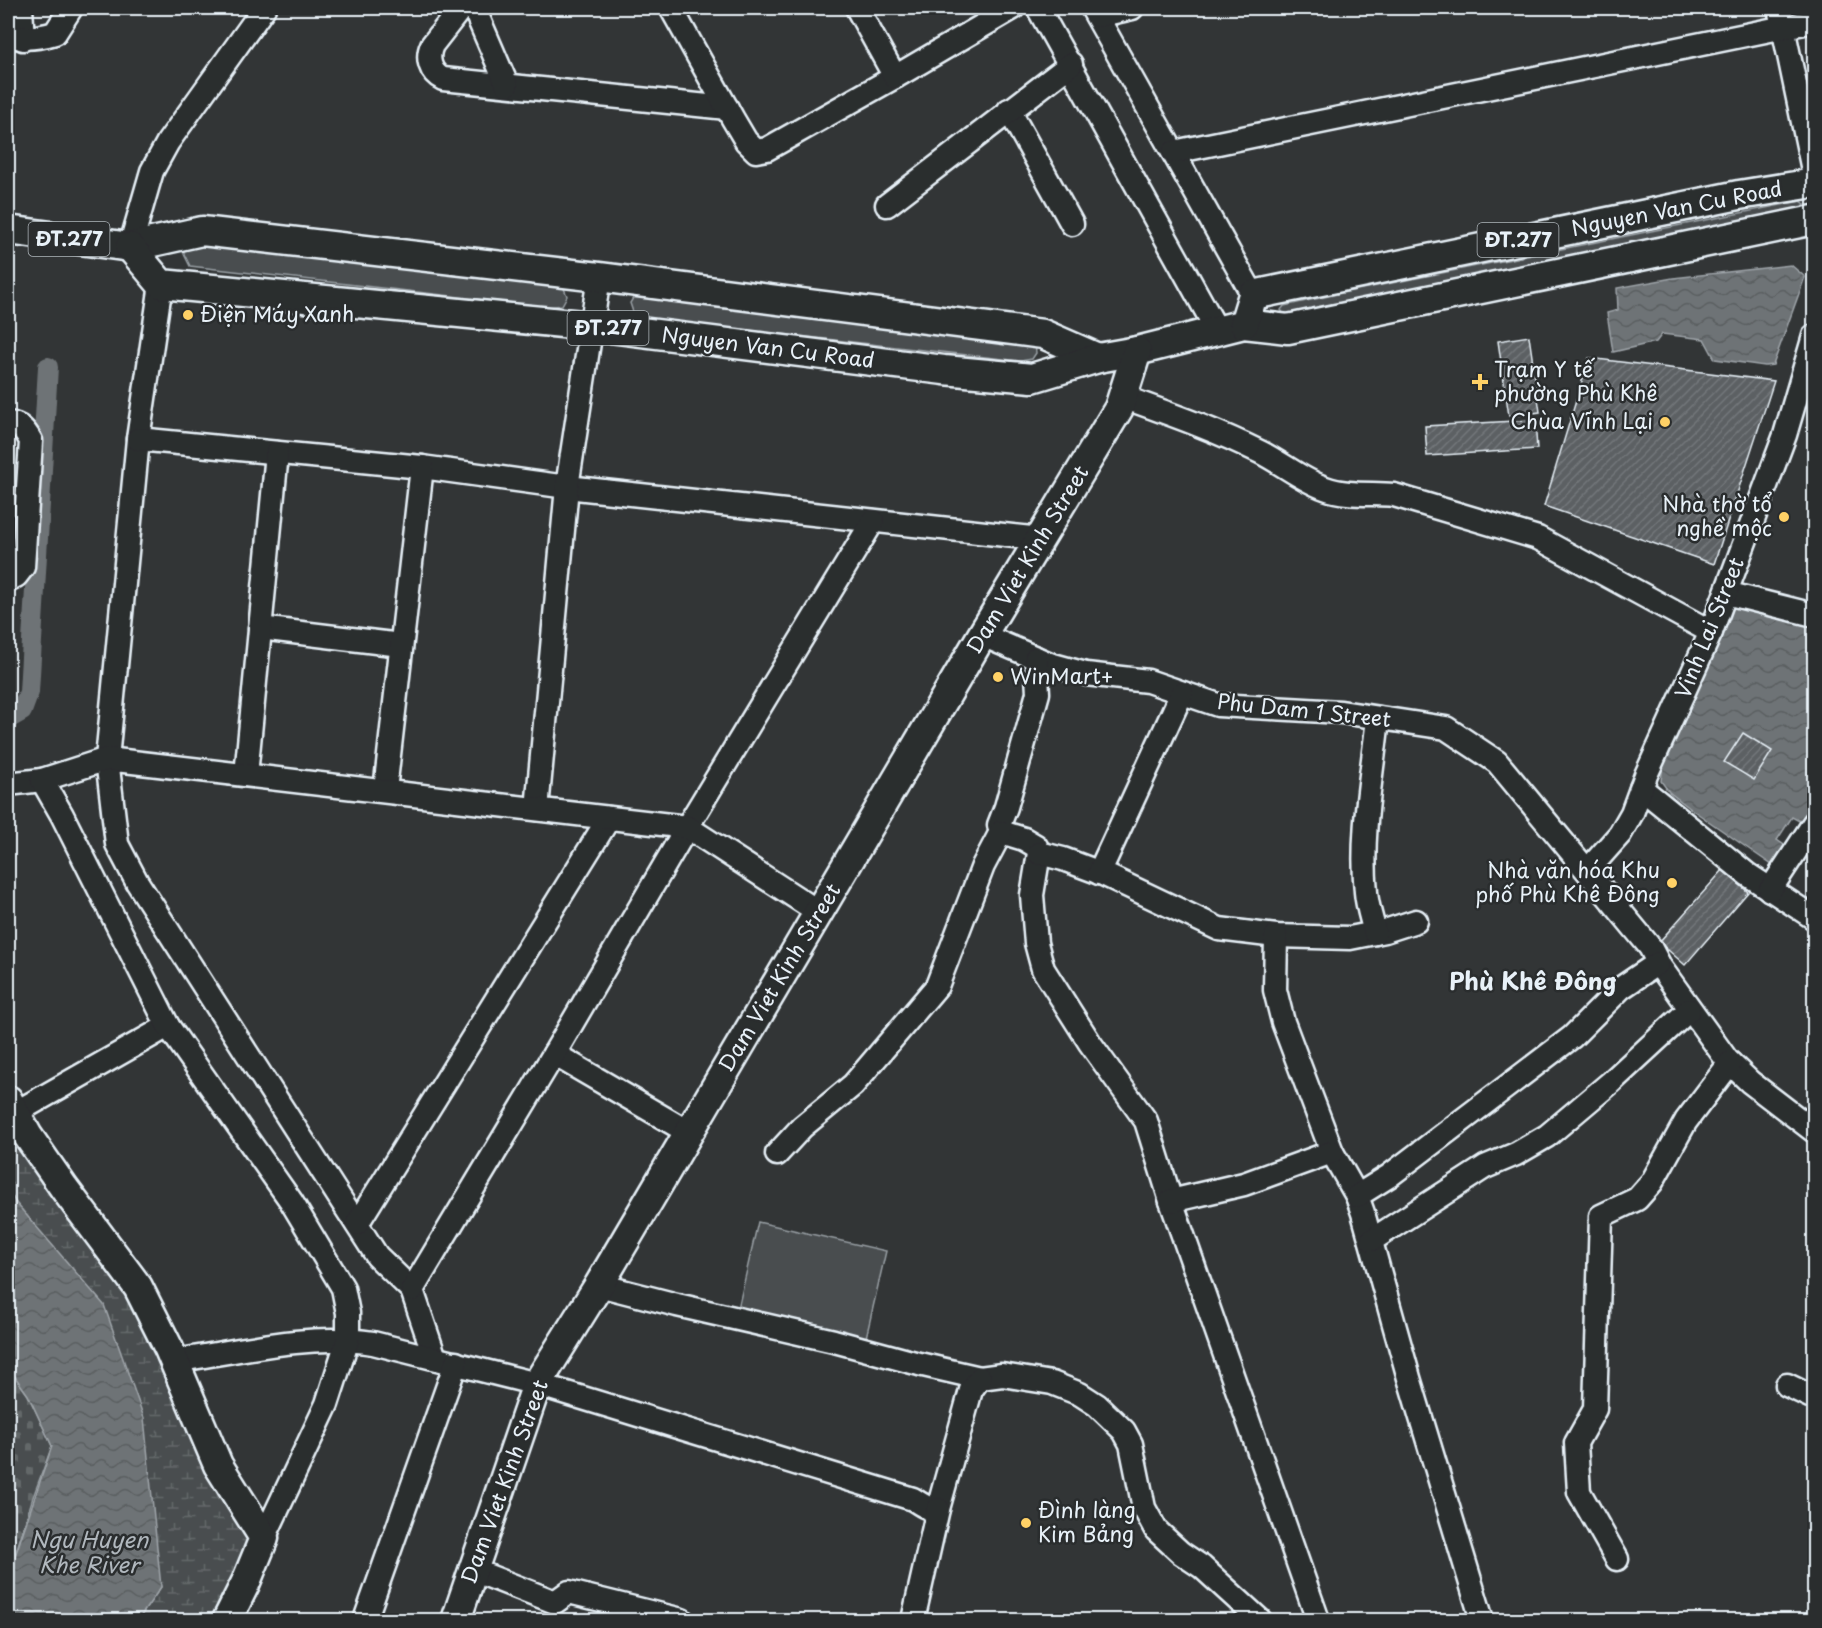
<svg xmlns="http://www.w3.org/2000/svg" width="1822" height="1628" font-family="'Playpen Sans',sans-serif">
  <style>
    .green { fill: #494d4f; stroke: #989fa4; stroke-width: 1.5 }
    .wetland { fill: url(#wetland-marsh); stroke: #989fa4; stroke-width: 1.5 }
    .cemetery { fill: url(#cemetery-stones); stroke: #989fa4; stroke-width: 1.5 }
    .water { fill: url(#water-waves); stroke: #9fa5aa; stroke-width: 1.5 }
    .lines { fill: none; stroke-linecap: round; stroke-linejoin: round }
    .canal { stroke: #6e7376; stroke-width: 20 }
    .building { fill: url(#building-hatch); stroke: #e8f1f8; stroke-width: 1.5 }
    .minor-casing { stroke: #e8f1f8; stroke-width: 27 }
    .major-casing { stroke: #e8f1f8; stroke-width: 33 }
    .minor { stroke: #2a2d2e; stroke-width: 22 }
    .major { stroke: #2a2d2e; stroke-width: 28 }
    .poi-dot { fill: #ffd166; stroke: #2a2d2e; stroke-width: 2 }
    .labels { text-anchor: middle; stroke-width: 5; stroke-linejoin: round; paint-order: stroke }
    .shield { fill: #2a2d2e; stroke: #afb6bb; stroke-width: 1.5 }
    .shield-label { font-size: 20px; font-weight: bold; fill: #e8f1f8 }
    .street-label { font-size: 21px; fill: #e8f1f8; stroke: #2a2d2e }
    .poi-label { font-size: 21px; fill: #e8f1f8; stroke: #2a2d2e; text-anchor: start }
    .water-label { font-size: 22px; font-style: italic; fill: #b1b8be; stroke: #2a2d2e }
    .quarter-label { font-size: 24px; font-weight: bold; fill: #e8f1f8; stroke: #2a2d2e }
  </style>
  <defs>
    <pattern id="wetland-marsh" width="20" height="14" patternUnits="userSpaceOnUse" patternTransform="scale(1.5)"><rect width="20" height="14" fill="#494d4f"/><path d="M1 5h8M5 5V1M11 12h8M15 12V8" fill="none" stroke="#636769"/></pattern>
    <pattern id="cemetery-stones" width="16" height="16" patternUnits="userSpaceOnUse" patternTransform="scale(1.5)"><rect width="16" height="16" fill="#494d4f"/><path d="M2 7V4a2 2 0 0 1 4 0v3zM10 15v-3a2 2 0 0 1 4 0v3z" fill="#636769"/></pattern>
    <pattern id="water-waves" width="16" height="10" patternUnits="userSpaceOnUse" patternTransform="scale(1.5)"><rect width="16" height="10" fill="#6e7376"/><path d="M0 5q4-4 8 0t8 0" fill="none" stroke="#5a5e60"/></pattern>
    <pattern id="building-hatch" width="6" height="6" patternUnits="userSpaceOnUse" patternTransform="scale(1.5)"><rect width="6" height="6" fill="#5c6063"/><path d="M-1 1l2-2M0 6l6-6M5 7l2-2" fill="none" stroke="#73777a"/></pattern>
  </defs>
  <rect width="100%" height="100%" fill="#323536"/>
  <filter id="ink" filterUnits="userSpaceOnUse"><feTurbulence type="fractalNoise" baseFrequency=".0167" numOctaves="2"/><feDisplacementMap in="SourceGraphic" scale="12" xChannelSelector="R" yChannelSelector="G"/><feConvolveMatrix kernelMatrix="1 2 1 2 8 2 1 2 1" color-interpolation-filters="sRGB"/></filter>
  <g filter="url(#ink)">
    <g class="green">
      <polygon points="1801,201 1805,204 1802,208 1768,215 1290,313 1284,314 1281,310 1284,306 1342,293"/>
      <polygon points="194,244 563,286 567,296 562,305 548,307 190,266 184,254 184,248"/>
      <polygon points="639,295 1035,344 1036,353 1032,359 1021,361 641,318 634,315 630,303 633,298"/>
      <polygon points="758,1222 886,1251 865,1342 737,1313"/>
    </g>
    <polygon class="wetland" points="8,1100 113,1252 264,1538 225,1620 138,1620 161,1587 16,1203 8,1190"/>
    <polygon class="cemetery" points="8,1367 28,1395 52,1446 33,1497 11,1568 8,1571"/>
    <g class="water">
      <polygon points="1791,265 1805,277 1773,365 1765,366 1715,359 1704,339 1662,334 1656,342 1613,352 1607,313 1618,310 1617,288 1673,278"/>
      <polygon points="1739,604 1814,624 1814,806 1803,823 1792,817 1777,840 1787,847 1772,865 1691,809 1669,792 1661,781 1664,756 1730,609"/>
      <polygon points="8,1190 16,1203 104,1305 144,1418 161,1587 138,1620 8,1620 8,1571 11,1568 52,1446 28,1395 8,1367"/>
    </g>
    <g class="lines">
      <polyline class="canal" points="8,719 22,711 29,692 48,367"/>
    </g>
    <g class="building">
      <polygon points="1529,336 1540,412 1509,416 1498,341"/>
      <polygon points="1589,358 1774,381 1714,564 1544,506"/>
      <polygon points="1535,420 1537,449 1427,456 1425,426"/>
      <polygon points="1743,733 1772,751 1754,780 1724,762"/>
      <polygon points="1723,870 1748,892 1685,965 1659,942"/>
    </g>
    <g class="lines">
      <defs>
        <g id="minor">
          <polyline points="21,8 23,39"/>
          <path d="M461,8l-29,37c-6,13 -2,28 11,34l284,29"/>
          <polyline points="474,8 507,85"/>
          <polyline points="671,8 733,119 746,141 756,151 767,149 895,77"/>
          <polyline points="857,8 895,77 1013,8"/>
          <polyline points="1038,8 1218,332"/>
          <polyline points="1092,8 1253,295"/>
          <polyline points="1779,8 1814,175"/>
          <polyline points="1097,16 1132,8"/>
          <path d="M8,36c16,3 31,2 47,-3l16,-25"/>
          <polyline points="1009,110 1072,224"/>
          <polyline points="1174,152 1814,21"/>
          <polyline points="887,205 1071,64"/>
          <polyline points="130,247 152,171 168,142 264,8"/>
          <polyline points="161,284 138,439 107,759 117,844 137,882 377,1256 412,1290 435,1358"/>
          <path d="M1123,397c47,17 93,33 137,55 22,11 42,28 65,36 22,8 46,5 69,7l144,43 173,94"/>
          <path d="M8,423c12,1 17,7 23,18l-8,126 -7,9 -8,4"/>
          <polyline points="138,439 422,467 567,487 1041,539"/>
          <polyline points="1726,593 1814,615"/>
          <polyline points="260,628 401,645"/>
          <polyline points="982,635 1050,664 1086,674 1148,681 1218,705 1341,712 1446,728 1497,762 1650,947 1661,968 1727,1060 1750,1082 1814,1131"/>
          <polyline points="1036,658 1038,693 1006,807 999,825 1001,832 1024,839 1036,846 1039,853 1032,895 1036,943 1043,969 1090,1043 1146,1121 1171,1201 1318,1620"/>
          <polyline points="246,775 277,453"/>
          <polyline points="8,784 42,780"/>
          <polyline points="1641,788 1747,874 1814,918"/>
          <polyline points="385,790 422,467"/>
          <polyline points="537,809 567,487 599,277"/>
          <polyline points="1039,853 1063,859 1103,874 1219,929 1276,936 1350,938 1385,931 1416,921"/>
          <polyline points="1588,870 1620,834 1632,813 1646,775 1711,632 1785,435 1814,336"/>
          <polyline points="1099,873 1182,693"/>
          <polyline points="1770,890 1814,823"/>
          <path d="M1375,933c-3,-13 -8,-27 -9,-41 -6,-57 6,-117 12,-174"/>
          <polyline points="1276,936 1275,990 1283,1022 1332,1152 1357,1196 1363,1213 1409,1378 1482,1620"/>
          <polyline points="554,1054 688,1132"/>
          <polyline points="15,1113 168,1026"/>
          <polyline points="777,1154 802,1127 853,1085 937,986 983,866 1001,832"/>
          <polyline points="1357,1196 1389,1176 1572,1037 1621,988 1658,963"/>
          <polyline points="1171,1201 1244,1184 1332,1152"/>
          <polyline points="357,1224 609,818"/>
          <polyline points="1372,1240 1485,1167 1516,1154 1547,1136 1610,1083 1689,1010"/>
          <polyline points="599,1285 677,1305 834,1341 919,1364 980,1378 1002,1375 1052,1383 1080,1394 1097,1405 1124,1431 1131,1444 1144,1508 1156,1530 1181,1553 1202,1567 1260,1620"/>
          <polyline points="412,1290 554,1054 687,827 873,521"/>
          <path d="M175,1361c65,-10 132,-28 198,-18l164,41 376,115c8,5 15,11 25,10l33,-119 9,-12"/>
          <polyline points="1787,1385 1814,1398"/>
          <polyline points="264,1538 327,1404 348,1339 348,1313 343,1288 291,1201 168,1026 62,815 42,780 107,759 687,827 820,913"/>
          <polyline points="1617,1559 1579,1492 1576,1443 1595,1409 1601,1216 1637,1199 1652,1182 1686,1121 1730,1063"/>
          <polyline points="473,1570 555,1602 569,1592 682,1620"/>
          <polyline points="365,1620 456,1363"/>
          <polyline points="913,1620 938,1509"/>
        </g>
        <g id="major">
          <polyline points="8,230 130,247 202,231 599,277 1043,334 1098,358"/>
          <polyline points="130,247 161,284 593,326 944,370 1032,378 1098,358 1137,351 1244,324 1288,329 1814,220"/>
          <polyline points="1244,324 1253,295 1739,195 1814,183"/>
          <polyline points="8,1100 28,1136 64,1188 138,1287 169,1349 218,1465 264,1538 246,1582 227,1620"/>
          <polyline points="456,1620 537,1384 599,1285 982,635 1119,408 1137,351"/>
        </g>
      </defs>
      <use href="#minor" class="minor-casing"/>
      <use href="#major" class="major-casing"/>
      <use href="#minor" class="minor"/>
      <use href="#major" class="major"/>
    </g>
  </g>
  <g class="poi-dot">
    <circle cx="188" cy="315" r="6"/>
    <path d="M1477 373h6v6h6v6h-6v6h-6v-6h-6v-6h6z"/>
    <circle cx="1665" cy="422" r="6"/>
    <circle cx="1784" cy="517" r="6"/>
    <circle cx="998" cy="677" r="6"/>
    <circle cx="1672" cy="883" r="6"/>
    <circle cx="1026" cy="1523" r="6"/>
  </g>
  <g class="labels">
    <g class="shield">
      <rect x="28.5" y="222" width="81" height="34" rx="4.5"/>
      <rect x="1477.5" y="223" width="81" height="34" rx="4.5"/>
      <rect x="567.5" y="311" width="81" height="34" rx="4.5"/>
    </g>
    <g class="shield-label">
      <text x="69" y="246">ĐT.277</text>
      <text x="1518" y="247">ĐT.277</text>
      <text x="608" y="335">ĐT.277</text>
    </g>
    <g class="street-label">
      <text transform="translate(1677 209) rotate(-11)" y="7">Nguyen Van Cu Road</text>
      <text transform="translate(768 348) rotate(7)" y="7">Nguyen Van Cu Road</text>
      <text transform="translate(1028 560) rotate(-59)" y="7">Dam Viet Kinh Street</text>
      <text transform="translate(1710 628) rotate(-68)" y="7">Vinh Lai Street</text>
      <text transform="translate(1304 711) rotate(6)" y="7">Phu Dam 1 Street</text>
      <text transform="translate(780 978) rotate(-59)" y="7">Dam Viet Kinh Street</text>
      <text transform="translate(505 1482) rotate(-70)" y="7">Dam Viet Kinh Street</text>
    </g>
    <g class="poi-label">
      <text x="200" y="322">Điện Máy Xanh</text>
      <text x="1494" y="377">Trạm Y tế<tspan x="1494" dy="24">phường Phù Khê</tspan></text>
      <text x="1653" y="429" text-anchor="end">Chùa Vĩnh Lại</text>
      <text x="1772" y="512" text-anchor="end">Nhà thờ tổ<tspan x="1772" dy="24">nghề mộc</tspan></text>
      <text x="1010" y="684">WinMart+</text>
      <text x="1660" y="878" text-anchor="end">Nhà văn hóa Khu<tspan x="1660" dy="24">phố Phù Khê Đông</tspan></text>
      <text x="1038" y="1518">Đình làng<tspan x="1038" dy="24">Kim Bảng</tspan></text>
    </g>
    <g class="water-label">
      <text x="89" y="1548">Ngu Huyen<tspan x="89" dy="25">Khe River</tspan></text>
    </g>
    <g class="quarter-label">
      <text x="1533" y="990">Phù Khê Đông</text>
    </g>
  </g>
  <rect width="1822" height="1628" fill="none" stroke="#2a2d2e" stroke-width="30"/>
  <rect x="15" y="15" width="1792" height="1598" fill="none" stroke="#e8f1f8" stroke-width="2" filter="url(#ink)"/>
</svg>
